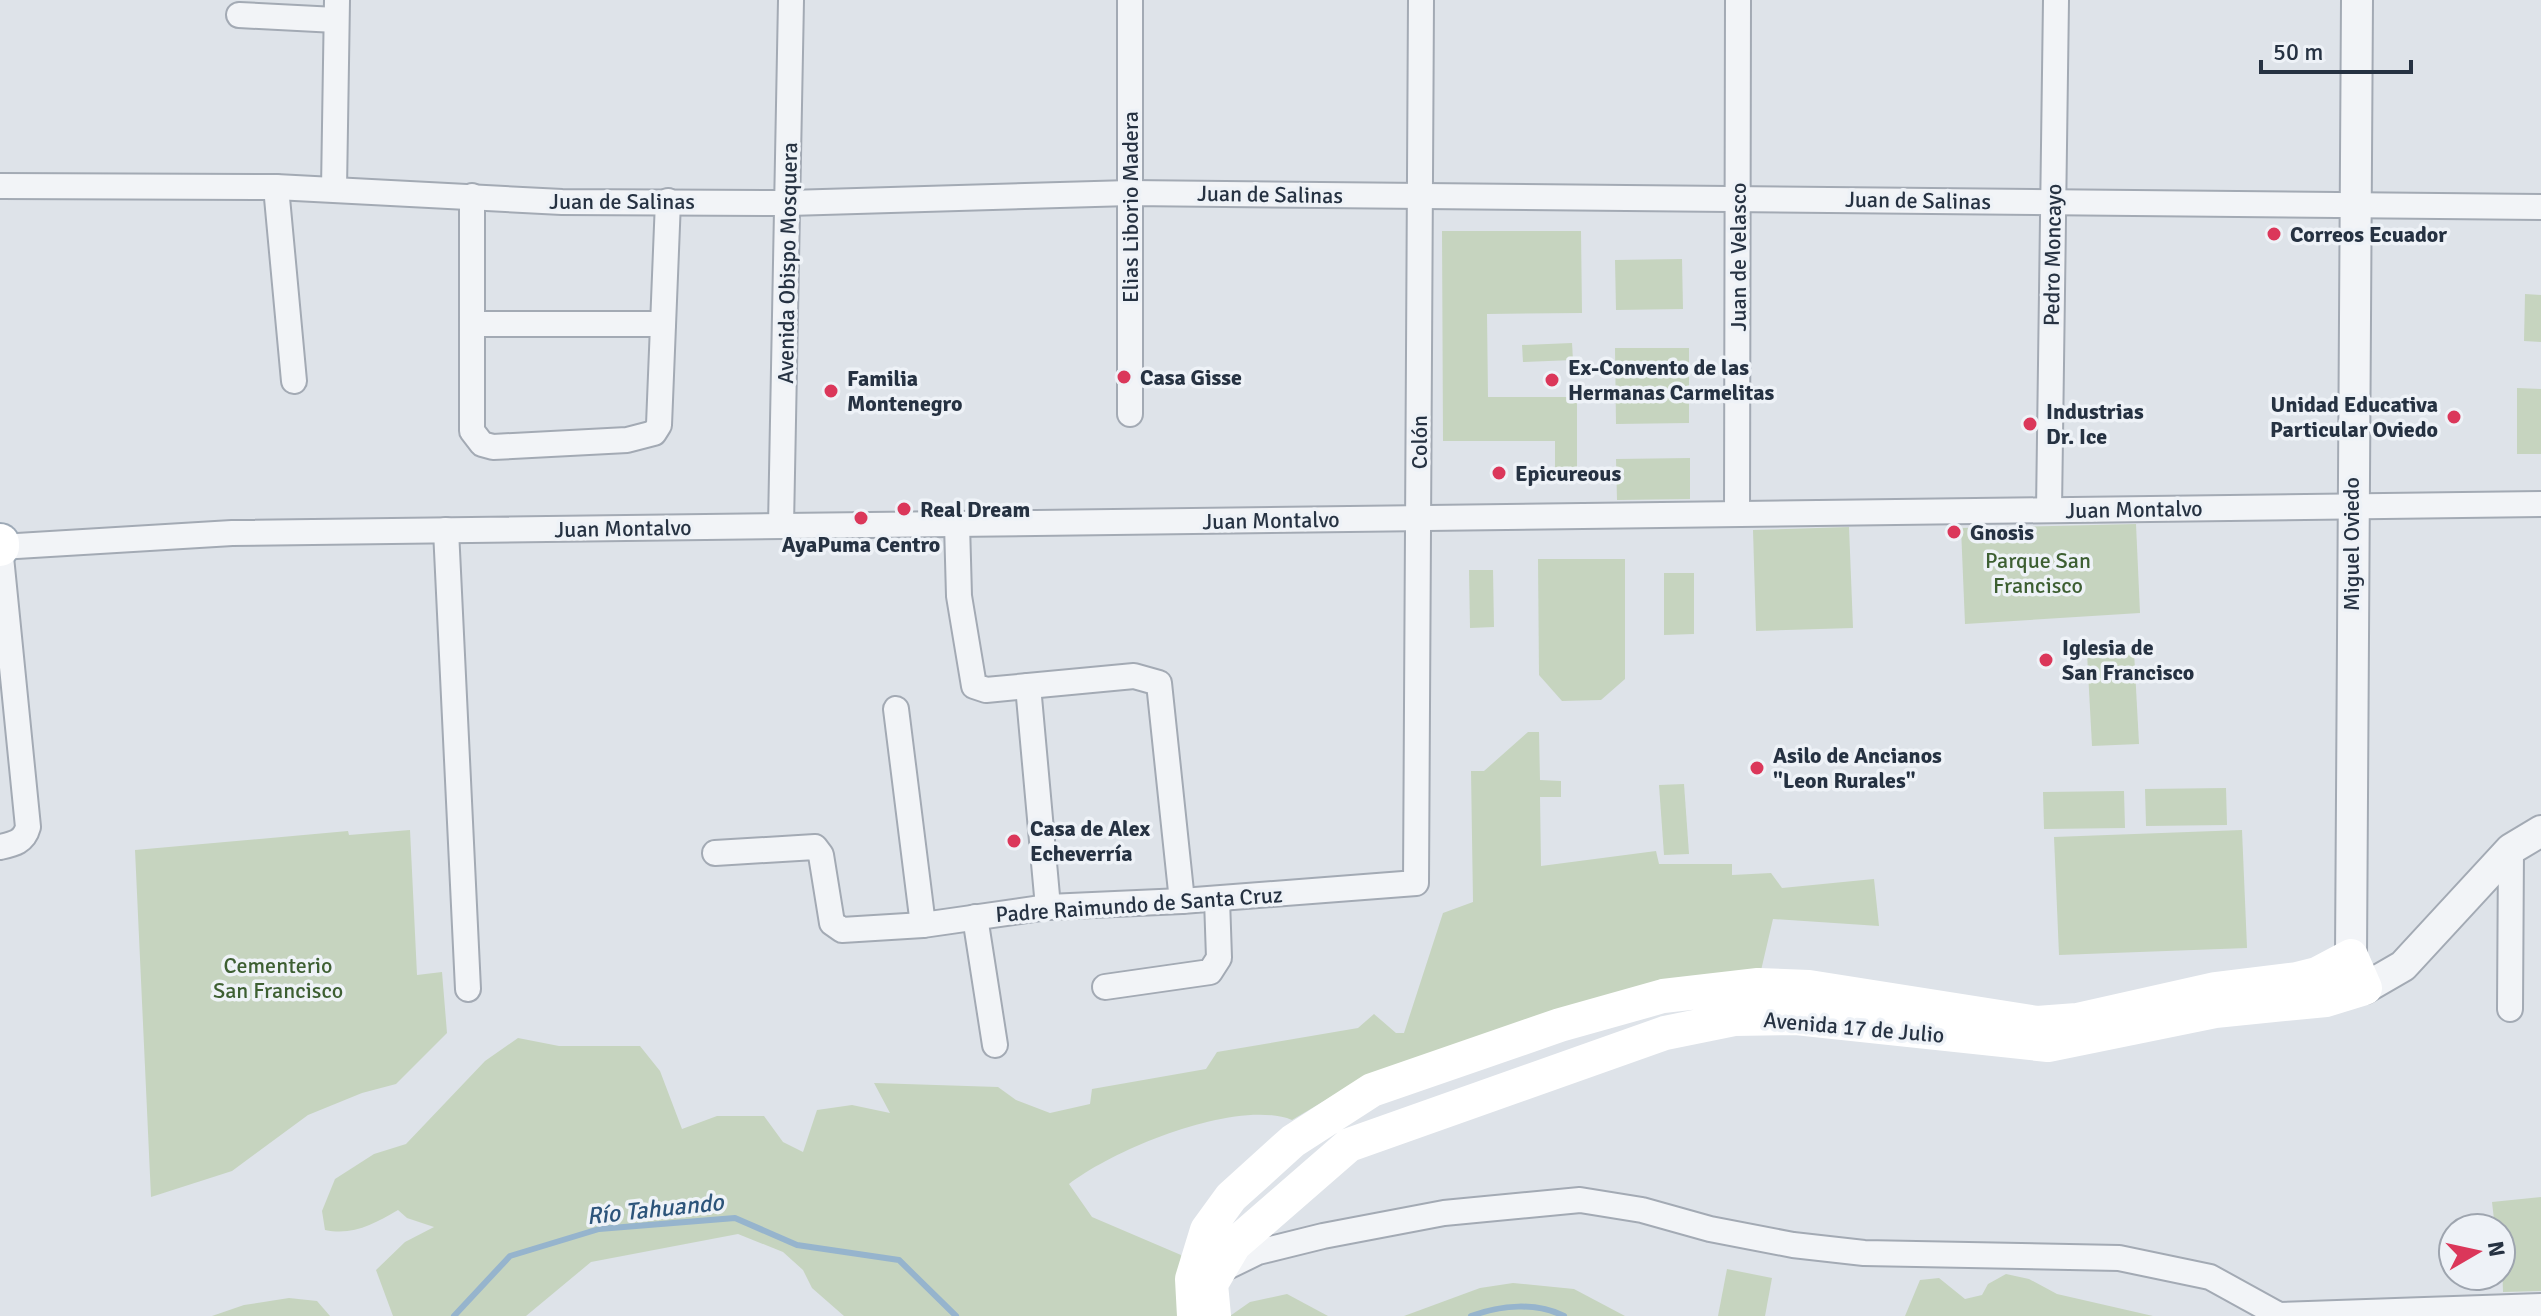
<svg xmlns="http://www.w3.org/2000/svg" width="2541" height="1316" font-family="Signika,sans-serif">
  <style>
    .green { fill: #c6d4bf }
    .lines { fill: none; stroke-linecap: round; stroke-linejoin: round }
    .stream { stroke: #96b4cd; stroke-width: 6 }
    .minor-casing { stroke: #a3aab4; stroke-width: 28 }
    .tertiary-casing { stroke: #a3aab4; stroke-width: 34 }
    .primary-casing { stroke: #9da9b6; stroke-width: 42 }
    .minor { stroke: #f2f4f7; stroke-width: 24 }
    .tertiary { stroke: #f2f4f7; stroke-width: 30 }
    .secondary { stroke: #fff; stroke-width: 34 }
    .primary { stroke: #fff; stroke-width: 38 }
    .poi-dot { fill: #db375a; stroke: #eef2f7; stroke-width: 3 }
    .labels { text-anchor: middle; stroke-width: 7; stroke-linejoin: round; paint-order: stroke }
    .street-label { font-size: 22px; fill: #263242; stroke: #eef2f7 }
    .poi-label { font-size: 22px; font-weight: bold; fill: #263242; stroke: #eef2f7; text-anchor: start }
    .park-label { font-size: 22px; fill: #3d5f32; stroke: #eef2f7 }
    .water-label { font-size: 24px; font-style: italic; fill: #2c547a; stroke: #eef2f7 }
  </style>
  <rect width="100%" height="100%" fill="#dee3e9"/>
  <g class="green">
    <polygon points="1442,231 1581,231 1582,313 1487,314 1488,397 1577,397 1577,468 1555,468 1555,441 1443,441"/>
    <polygon points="1682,259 1683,309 1616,310 1615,260"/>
    <polygon points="2525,294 2541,295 2541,342 2524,341"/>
    <polygon points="1572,343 1573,360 1523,362 1522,345"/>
    <polygon points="1615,348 1689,348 1689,423 1616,424"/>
    <polygon points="2517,388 2541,389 2541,454 2517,454"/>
    <polygon points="1690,458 1690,499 1617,500 1616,459"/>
    <polygon points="2136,524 2140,613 1965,624 1961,528"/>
    <polygon points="1849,527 1853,628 1756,631 1753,530"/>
    <polygon points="1538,559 1625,559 1625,679 1601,700 1562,701 1539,675"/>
    <polygon points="1469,570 1493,570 1494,627 1470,628"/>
    <polygon points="1664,573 1694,573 1694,634 1664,635"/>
    <polygon points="2134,651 2139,744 2092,746 2087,653"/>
    <path d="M1528,732h11l1,48 21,1v16h-21l1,69 115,-15 3,13h73v11l39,-2 11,15 92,-9 5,47 -106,-7 -14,60 -413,109 -54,32c-55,-22 -178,29 -223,64l23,33 89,38 -3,61h-334l-32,-28 -9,-18 -20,-18 -45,-18 -147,28 -65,54h-133l-17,-46 29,-28 29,-15 -27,-9 -9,-8c-24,14 -45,26 -73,20l-3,-19 13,-32 39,-25 32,-10 79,-83 33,-23 41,8h81l20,25 22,58 35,-13h47l19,26 20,10 14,-42 35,-5 38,8 -16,-30 124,4 18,13 34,13 40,-9 2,-15 114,-20 11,-17 141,-24 16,-14 22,19h8l39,-120 30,-11 -2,-131h13z"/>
    <polygon points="1684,784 1689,854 1664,855 1659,785"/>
    <polygon points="2226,788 2227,825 2146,826 2145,789"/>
    <polygon points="2124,791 2125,828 2044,829 2043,792"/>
    <polygon points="410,830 417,975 442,972 447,1033 396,1084 362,1093 308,1115 232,1171 151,1197 135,850 348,831 349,835"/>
    <polygon points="2242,830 2247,948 2059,955 2054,837"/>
    <polygon points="2541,1197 2541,1291 2503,1292 2501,1228 2495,1228 2492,1202"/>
    <polygon points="1727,1269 1772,1278 1765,1316 1718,1316"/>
    <polygon points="2006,1274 2029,1279 2057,1294 2153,1316 1905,1316 1920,1280 1939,1278 1965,1299 1982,1295 1988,1284"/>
    <polygon points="1513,1283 1574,1289 1625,1316 1404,1316 1480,1288"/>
    <polygon points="1287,1294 1328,1316 1230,1316 1250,1302"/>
    <polygon points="289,1298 317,1301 330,1316 212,1316 244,1305"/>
  </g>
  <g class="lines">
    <g class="stream">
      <polyline points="454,1316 510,1256 599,1229 735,1218 797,1245 899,1260 956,1316"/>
      <path d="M1471,1316c30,-11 65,-14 93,0"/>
    </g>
    <defs>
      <g id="minor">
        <polyline points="239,15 336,20"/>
        <polyline points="0,186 276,187 562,202 789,203 1130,193 2541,207"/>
        <polyline points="276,187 294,381"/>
        <polyline points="334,189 337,0"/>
        <polyline points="472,196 472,431 482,444 493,447 627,440 654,433 659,425 668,201"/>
        <polyline points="472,324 663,324"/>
        <polyline points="1130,414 1130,0"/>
        <polyline points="2049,510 2056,0"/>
        <polyline points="1737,514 1738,0"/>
        <polyline points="957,524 959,596 974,686 986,690 1134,676 1159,683 1182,901"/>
        <polyline points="781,526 791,0"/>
        <polyline points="446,530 468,989"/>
        <polyline points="1028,686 1048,907"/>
        <polyline points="896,709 923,925"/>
        <path d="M0,847c14,-3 24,-5 28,-20l-28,-280 232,-14 2309,-29"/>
        <polyline points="715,853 815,847 821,855 832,923 842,930 923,925 1048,907 1182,901 1416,883 1421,0"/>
        <polyline points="975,917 995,1045"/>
        <polyline points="1105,987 1210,972 1219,958 1217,899"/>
        <polyline points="2510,1009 2511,849"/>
        <polyline points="1217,1272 1258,1252 1323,1236 1444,1213 1580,1200 1642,1210 1710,1229 1793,1245 1864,1253 2119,1258 2210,1277 2279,1315 2541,1306"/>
      </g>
      <g id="tertiary">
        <polyline points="2351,956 2357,0"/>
        <polyline points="2365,988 2403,966 2511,849 2541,831"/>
      </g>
      <polyline id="primary" points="0,543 0,547"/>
    </defs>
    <use href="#minor" class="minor-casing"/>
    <use href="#tertiary" class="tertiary-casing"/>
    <use href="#primary" class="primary-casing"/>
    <use href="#minor" class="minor"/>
    <use href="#tertiary" class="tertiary"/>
    <polyline class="secondary" points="1194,1316 1192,1279 1207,1230 1231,1197 1293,1141 1372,1090 1560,1025 1663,996 1758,985 1809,987 2037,1023 2077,1020 2215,989 2297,979 2317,974 2351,956 2365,988 2326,1000 2215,1011 2048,1045 1796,1018 1734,1019 1665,1033 1349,1145 1234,1245 1211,1284 1214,1316"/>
    <use href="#primary" class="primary"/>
  </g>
  <g class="poi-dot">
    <circle cx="2274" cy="234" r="8"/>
    <circle cx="1124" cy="377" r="8"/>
    <circle cx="1552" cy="380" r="8"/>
    <circle cx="831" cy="391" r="8"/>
    <circle cx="2454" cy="417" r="8"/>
    <circle cx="2030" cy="424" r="8"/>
    <circle cx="1499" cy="473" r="8"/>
    <circle cx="904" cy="509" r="8"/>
    <circle cx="861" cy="518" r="8"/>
    <circle cx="1954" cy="532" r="8"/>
    <circle cx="2046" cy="660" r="8"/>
    <circle cx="1757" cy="768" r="8"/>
    <circle cx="1014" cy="841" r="8"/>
  </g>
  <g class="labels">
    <g class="street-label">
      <text transform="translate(1270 194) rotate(1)" y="8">Juan de Salinas</text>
      <text transform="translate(1918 200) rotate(1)" y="8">Juan de Salinas</text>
      <text x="622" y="209">Juan de Salinas</text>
      <text transform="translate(1130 207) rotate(-90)" y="8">Elias Liborio Madera</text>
      <text transform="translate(2052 255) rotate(-89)" y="8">Pedro Moncayo</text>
      <text transform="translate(1738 257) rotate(-90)" y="8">Juan de Velasco</text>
      <text transform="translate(787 263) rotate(-89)" y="8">Avenida Obispo Mosquera</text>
      <text transform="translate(1419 442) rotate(-90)" y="8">Colón</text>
      <text transform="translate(2134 509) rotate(-1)" y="8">Juan Montalvo</text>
      <text transform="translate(1271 520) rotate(-1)" y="8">Juan Montalvo</text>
      <text transform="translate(623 528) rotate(-1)" y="8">Juan Montalvo</text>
      <text transform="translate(2351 544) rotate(-90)" y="8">Miguel Oviedo</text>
      <text transform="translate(1139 904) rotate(-4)" y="8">Padre Raimundo de Santa Cruz</text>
      <text transform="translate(1854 1027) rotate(5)" y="8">Avenida 17 de Julio</text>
    </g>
    <g class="poi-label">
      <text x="2290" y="242">Correos Ecuador</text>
      <text x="1568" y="375">Ex-Convento de las<tspan x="1568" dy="25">Hermanas Carmelitas</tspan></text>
      <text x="1140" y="385">Casa Gisse</text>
      <text x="847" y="386">Familia<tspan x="847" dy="25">Montenegro</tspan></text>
      <text x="2438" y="412" text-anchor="end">Unidad Educativa<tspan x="2438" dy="25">Particular Oviedo</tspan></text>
      <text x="2046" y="419">Industrias<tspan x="2046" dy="25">Dr. Ice</tspan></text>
      <text x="1515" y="481">Epicureous</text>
      <text x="920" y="517">Real Dream</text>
      <text x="1970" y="540">Gnosis</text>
      <text x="861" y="552" text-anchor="middle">AyaPuma Centro</text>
      <text x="2062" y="655">Iglesia de<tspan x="2062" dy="25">San Francisco</tspan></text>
      <text x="1773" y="763">Asilo de Ancianos<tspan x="1773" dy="25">"Leon Rurales"</tspan></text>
      <text x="1030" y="836">Casa de Alex<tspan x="1030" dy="25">Echeverría</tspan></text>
    </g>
    <g class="park-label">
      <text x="2038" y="568">Parque San<tspan x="2038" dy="25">Francisco</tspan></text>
      <text x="278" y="973">Cementerio<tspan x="278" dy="25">San Francisco</tspan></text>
    </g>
    <g class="water-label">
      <text transform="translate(655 1209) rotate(-6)" y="8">Río Tahuando</text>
    </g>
  </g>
  <g transform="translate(2477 1252) rotate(81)"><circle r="38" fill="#eef2f7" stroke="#9ea5af" stroke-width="2"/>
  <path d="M0-6L14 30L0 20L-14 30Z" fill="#db375a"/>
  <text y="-12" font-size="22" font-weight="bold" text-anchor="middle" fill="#263242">N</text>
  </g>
  <path d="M2261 60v12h150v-12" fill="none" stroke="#263242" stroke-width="4"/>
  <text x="2273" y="60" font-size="24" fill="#263242" stroke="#eef2f7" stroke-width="6" paint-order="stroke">50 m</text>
</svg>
